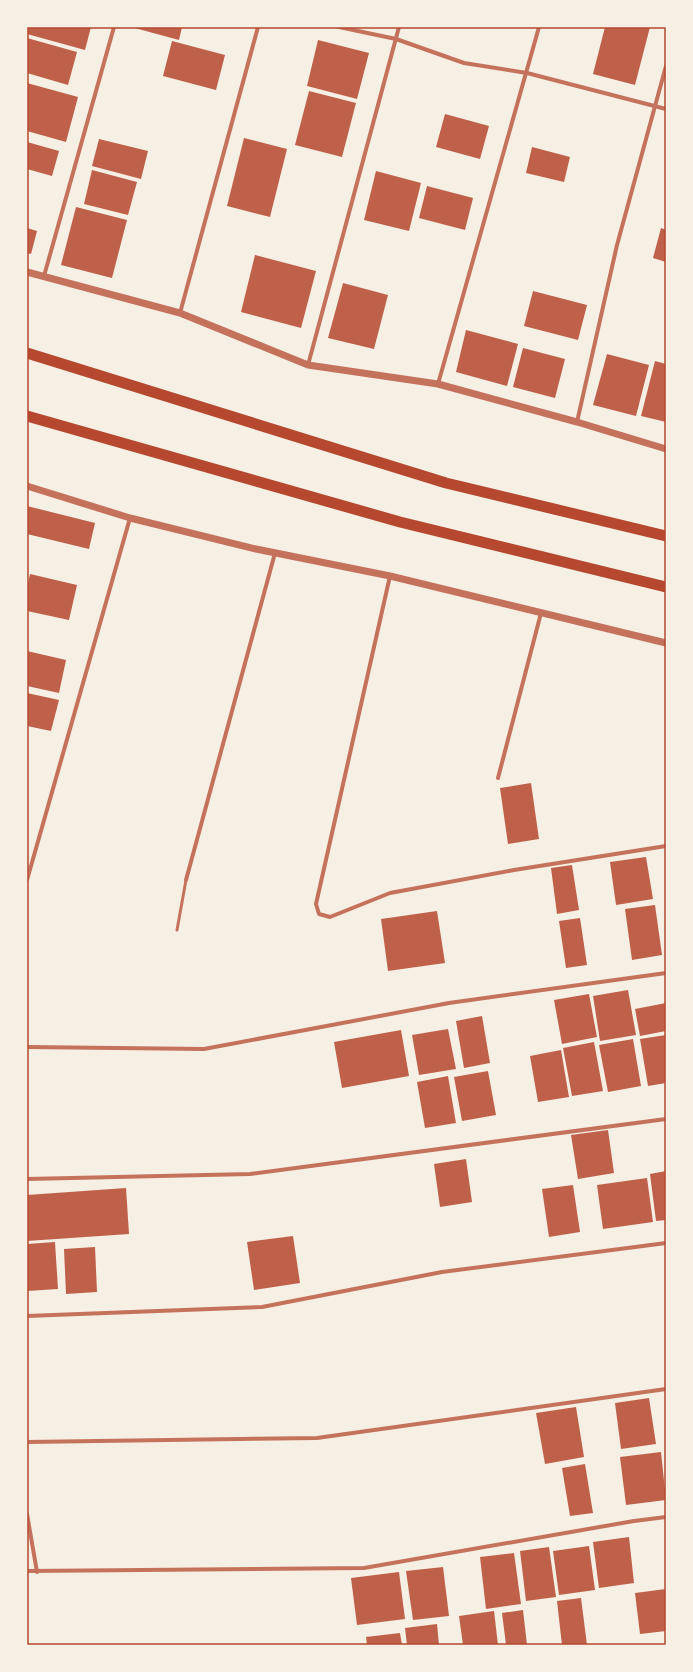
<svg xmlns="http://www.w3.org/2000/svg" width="693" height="1672" font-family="'Work Sans',sans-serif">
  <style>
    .building { fill: #bf614a }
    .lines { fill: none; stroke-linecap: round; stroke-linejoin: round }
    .service { stroke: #c5725c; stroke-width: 3 }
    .minor { stroke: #c5725c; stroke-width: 4 }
    .tertiary { stroke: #c5725c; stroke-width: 7 }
    .trunk { stroke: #b5482f; stroke-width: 11 }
    .neatline { fill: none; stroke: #b5482f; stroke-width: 1.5 }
  </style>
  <rect width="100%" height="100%" fill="#f6efe4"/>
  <g class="building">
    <polygon points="28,27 91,27 85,50 27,34"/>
    <polygon points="131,27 182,27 179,40"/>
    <polygon points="605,27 650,27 635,85 593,74"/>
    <polygon points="27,38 77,52 68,85 27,73"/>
    <polygon points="318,40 369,53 357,99 307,86"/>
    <polygon points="172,41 225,55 216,90 163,76"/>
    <polygon points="27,83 78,97 66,142 27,131"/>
    <polygon points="309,91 356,103 342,157 295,145"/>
    <polygon points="445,114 489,126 480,159 436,147"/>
    <polygon points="244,138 287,149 270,217 227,206"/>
    <polygon points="99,139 148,151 141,179 92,166"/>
    <polygon points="27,142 59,151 52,176 27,169"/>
    <polygon points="532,147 570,157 564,182 526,173"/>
    <polygon points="92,170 137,182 128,215 84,204"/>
    <polygon points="376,171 421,183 409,231 364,220"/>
    <polygon points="427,186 473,198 465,230 419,218"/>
    <polygon points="76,207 127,220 112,278 61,265"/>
    <polygon points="27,228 37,231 31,254 27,253"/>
    <polygon points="661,228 666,230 666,262 653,258"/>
    <polygon points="255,255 316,271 301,328 241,312"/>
    <polygon points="343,283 388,295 374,349 328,338"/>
    <polygon points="533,291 587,305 578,340 524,326"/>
    <polygon points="466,330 518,344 507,386 456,372"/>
    <polygon points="523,348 565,359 555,398 513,387"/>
    <polygon points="607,354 649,365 636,416 593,405"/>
    <polygon points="655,361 666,364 666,422 641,416"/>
    <polygon points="27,506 95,523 89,549 27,534"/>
    <polygon points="30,574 77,585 69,620 27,611 27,588"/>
    <polygon points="27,651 66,660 59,693 27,686"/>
    <polygon points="27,693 59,700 51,731 27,726"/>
    <polygon points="531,783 539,839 508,844 500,788"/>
    <polygon points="646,857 653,899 616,905 610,862"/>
    <polygon points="572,865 579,910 557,914 551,868"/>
    <polygon points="655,905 662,955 632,960 625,909"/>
    <polygon points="437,911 445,963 388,971 381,919"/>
    <polygon points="580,918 587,965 566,968 559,921"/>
    <polygon points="628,990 636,1035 600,1041 593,996"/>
    <polygon points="589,994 597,1037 562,1044 554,1000"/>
    <polygon points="666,1003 666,1031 640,1036 635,1009"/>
    <polygon points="482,1016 490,1063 464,1068 456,1021"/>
    <polygon points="448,1029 456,1069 419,1075 412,1035"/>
    <polygon points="401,1030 409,1076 342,1088 334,1042"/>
    <polygon points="666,1035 666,1083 648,1086 640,1039"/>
    <polygon points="633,1039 641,1086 608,1092 599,1045"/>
    <polygon points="594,1042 603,1091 572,1096 563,1048"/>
    <polygon points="561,1050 569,1097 538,1102 530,1056"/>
    <polygon points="488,1071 496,1115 462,1121 454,1077"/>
    <polygon points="448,1076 456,1123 425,1128 417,1082"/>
    <polygon points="608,1130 614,1173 578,1179 571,1135"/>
    <polygon points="466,1159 472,1202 440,1207 434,1164"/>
    <polygon points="666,1171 666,1220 656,1221 650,1174"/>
    <polygon points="647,1178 653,1222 603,1229 597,1185"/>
    <polygon points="573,1185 580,1232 549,1237 542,1189"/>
    <polygon points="126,1188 129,1234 27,1241 27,1195"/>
    <polygon points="293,1236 300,1283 254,1290 247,1242"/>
    <polygon points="55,1242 58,1289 27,1291 27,1244"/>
    <polygon points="95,1247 97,1292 66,1294 64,1249"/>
    <polygon points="649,1398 656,1444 621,1449 615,1403"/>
    <polygon points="576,1407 584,1457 545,1464 536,1413"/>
    <polygon points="661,1452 666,1500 626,1505 620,1457"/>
    <polygon points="585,1464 593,1513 570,1516 562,1468"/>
    <polygon points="629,1537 634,1583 599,1588 593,1542"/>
    <polygon points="589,1546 595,1590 559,1595 553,1551"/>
    <polygon points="549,1547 556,1597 526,1601 520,1551"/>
    <polygon points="514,1553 521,1604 486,1609 480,1557"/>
    <polygon points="443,1567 449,1616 413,1620 406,1571"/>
    <polygon points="399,1572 405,1619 357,1625 351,1578"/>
    <polygon points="666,1589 666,1631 640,1634 635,1593"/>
    <polygon points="581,1598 587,1645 562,1645 557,1601"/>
    <polygon points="523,1610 527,1645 506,1645 502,1613"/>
    <polygon points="494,1611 498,1645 463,1645 459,1616"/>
    <polygon points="437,1624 439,1645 407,1645 405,1628"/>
    <polygon points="400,1633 402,1645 367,1645 366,1637"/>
  </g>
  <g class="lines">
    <polyline class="service" points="177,930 186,880"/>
    <g class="minor">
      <polyline points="339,27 396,39 464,63 527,73 666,109"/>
      <polyline points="44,276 114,27"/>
      <polyline points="180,313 258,27"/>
      <polyline points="308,365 399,27"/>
      <polyline points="438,384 539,27"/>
      <polyline points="577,422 617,245 666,66"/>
      <polyline points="390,576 316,904 319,914 330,917 390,893 514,870 666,846"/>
      <polyline points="498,778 541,613"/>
      <polyline points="27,880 130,518"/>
      <polyline points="186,880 275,553"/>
      <polyline points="27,1047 204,1049 449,1003 666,973"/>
      <polyline points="27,1179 250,1174 666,1119"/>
      <polyline points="27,1316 262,1307 442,1272 666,1243"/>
      <polyline points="27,1442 317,1438 666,1389"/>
      <polyline points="27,1514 37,1572"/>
      <polyline points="27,1571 364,1568 634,1521 666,1517"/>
    </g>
    <g class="tertiary">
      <polyline points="27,272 180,313 308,365 438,384 577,422 666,449"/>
      <polyline points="27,486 130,518 256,549 390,576 666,643"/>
    </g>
    <g class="trunk">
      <polyline points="27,353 446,483 666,536"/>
      <polyline points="27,416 400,522 666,587"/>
    </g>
  </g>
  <rect width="693" height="1672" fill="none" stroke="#f6efe4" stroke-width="56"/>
  <rect x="28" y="28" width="637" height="1616" class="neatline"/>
</svg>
